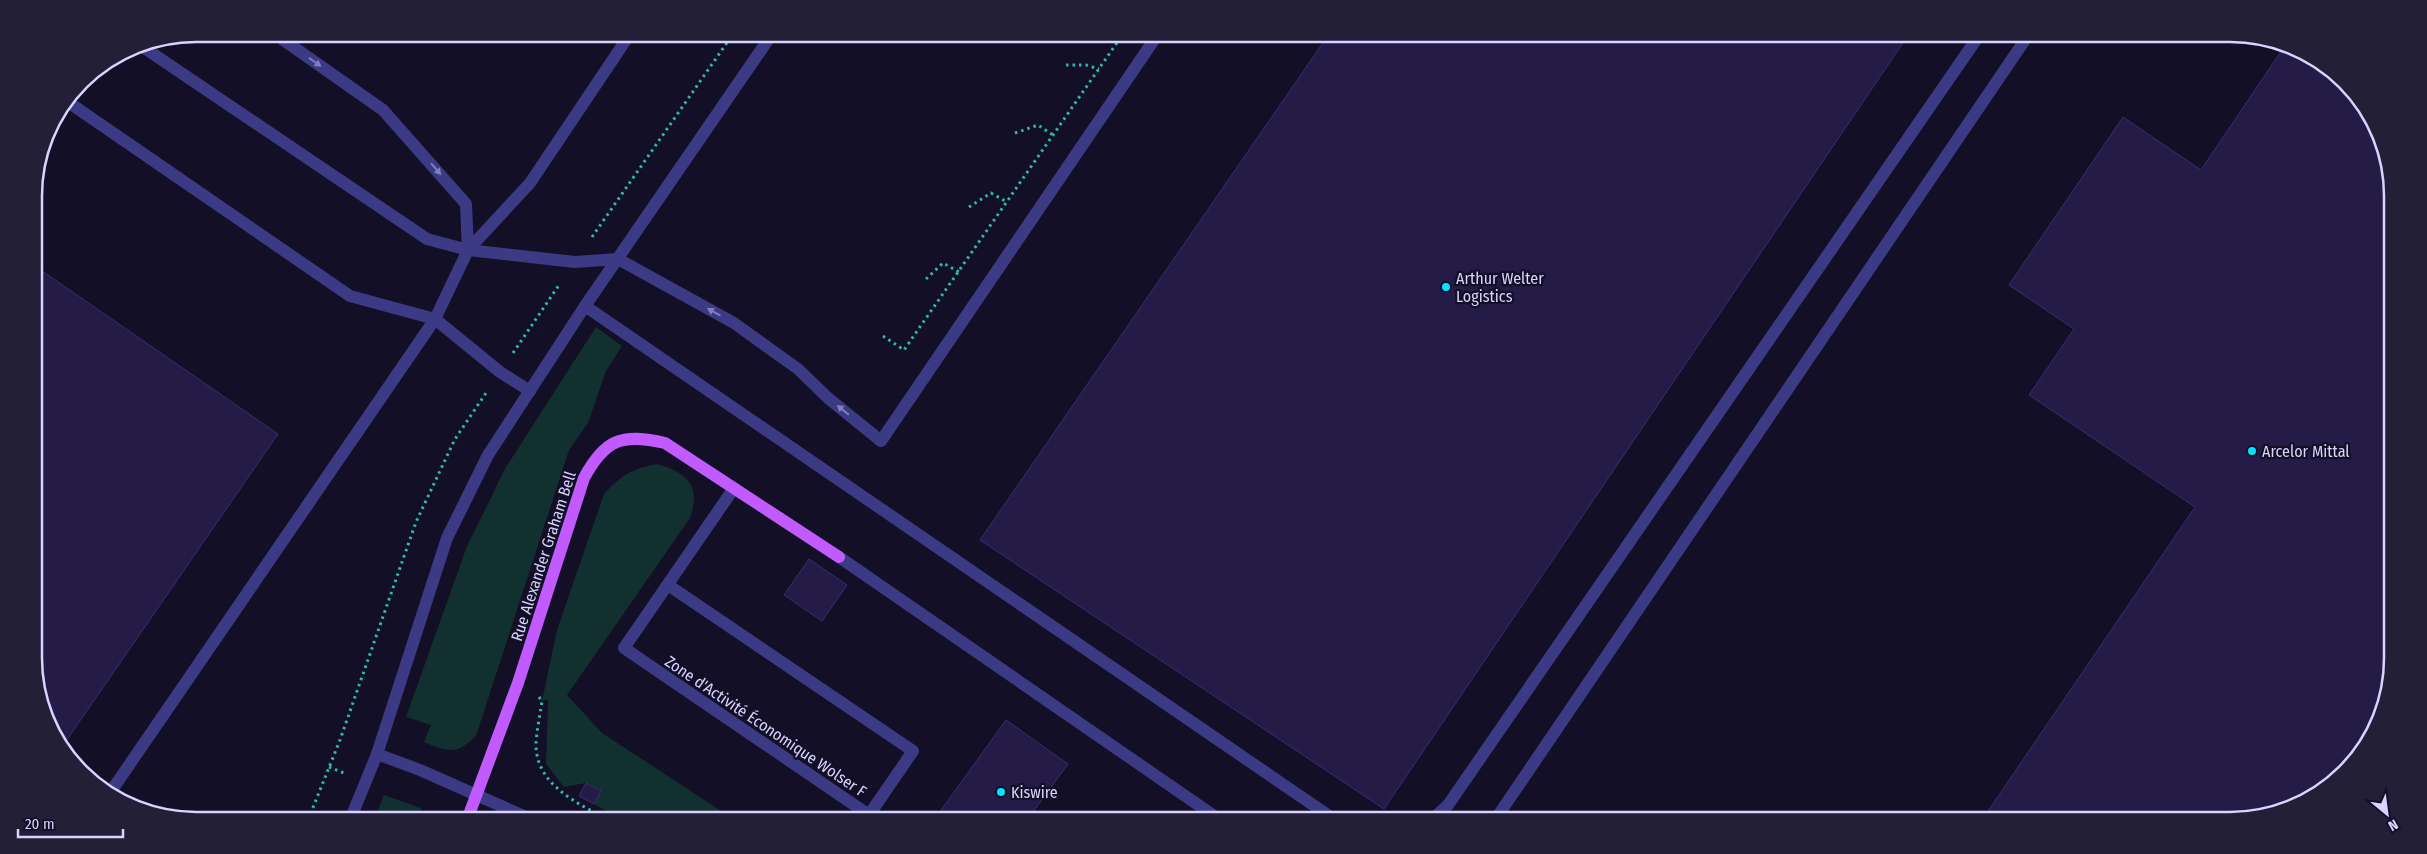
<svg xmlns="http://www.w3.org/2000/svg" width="2427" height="854" font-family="'Fira Sans Condensed',sans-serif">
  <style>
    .green { fill: #12302f }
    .building { fill: #241b47; stroke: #3b2d73 }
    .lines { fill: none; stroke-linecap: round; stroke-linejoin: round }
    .path { stroke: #2fb8b0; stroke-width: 3; stroke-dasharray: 2.5 4; stroke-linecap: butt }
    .minor { stroke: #3d3a85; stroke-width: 12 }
    .major { stroke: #c25bff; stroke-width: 12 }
    .oneway { fill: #837fbc }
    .poi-dot { fill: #00e5ff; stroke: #130f26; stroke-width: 2 }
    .labels { text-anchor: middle; stroke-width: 4.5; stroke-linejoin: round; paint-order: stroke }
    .poi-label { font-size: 16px; fill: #d9d4ff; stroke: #130f26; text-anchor: start }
    .street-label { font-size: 16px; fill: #d9d4ff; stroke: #130f26 }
    .rim { fill: none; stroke: #d9d4ff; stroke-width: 2.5 }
  </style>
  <rect width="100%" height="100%" fill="#130f26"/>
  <g class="green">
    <path d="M596,327l26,19 -16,25 -18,52 -19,27 -93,286c-20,19 -28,16 -52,6l7,-17 -25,-8 61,-171 39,-79z"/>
    <path d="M657,464c31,9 44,21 33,54l-123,177 35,38 133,87h-113l-28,-16 7,-13 -15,-8 -22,4 -18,-23 2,-64 -6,1 15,-71 47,-136c18,-19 27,-25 53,-30z"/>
    <polygon points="384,795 421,808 417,820 374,820"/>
  </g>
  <g class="building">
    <polygon points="547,34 564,34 558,42"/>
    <polygon points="1329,34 1909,34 1384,809 980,540"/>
    <polygon points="2286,44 2353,89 2377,125 2392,175 2393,658 2385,710 2366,748 2330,786 2293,808 2241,820 1982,820 2195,507 2029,395 2074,329 2009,285 2123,117 2201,170"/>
    <polygon points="35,266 278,434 64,744 37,689"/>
    <polygon points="809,559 847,585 822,621 784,595"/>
    <polygon points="1006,720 1068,764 1027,820 934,820"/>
    <polygon points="586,783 601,791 594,804 579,796"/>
  </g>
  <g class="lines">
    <g class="path">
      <polyline points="1066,65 1086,65 1099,69"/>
      <polyline points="1015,133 1038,125 1053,135"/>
      <polyline points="969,207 991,193 1007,202"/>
      <polyline points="592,237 733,34"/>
      <polyline points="926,279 943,263 959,272"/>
      <polyline points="883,336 904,350 1123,34"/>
      <polyline points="513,353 559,285"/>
      <path d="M539,697l3,4c-2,14 -5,28 -6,42 -1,42 42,60 72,77"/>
      <polyline points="329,767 344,773"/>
      <polyline points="308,820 340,740 416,522 455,439 486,393"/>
    </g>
    <g class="minor">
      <polyline points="275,34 383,110 466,204 468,250 575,262 618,259 734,323 798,369 828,398 881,441 1158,34"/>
      <polyline points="140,45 427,239 468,250 435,319 500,372 530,391"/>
      <polyline points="68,102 350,296 435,319 112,790"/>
      <polyline points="468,250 530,183 630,34"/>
      <polyline points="585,306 1335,820"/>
      <polyline points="839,557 1220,820"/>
      <polyline points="668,585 913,751 869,815 624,648 734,488"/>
      <polyline points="377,754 420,770 533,820"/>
      <polyline points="350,820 377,754 447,538 488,455 585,306 772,34"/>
      <polyline points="1432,820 1448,805 1980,34"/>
      <polyline points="1495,820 2029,34"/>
    </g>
    <path class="major" d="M467,820l51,-137 66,-205c21,-39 38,-45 81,-35l174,114"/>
  </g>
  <defs><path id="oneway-solid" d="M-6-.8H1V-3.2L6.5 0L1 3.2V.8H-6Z" transform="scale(1.25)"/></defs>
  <g class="oneway">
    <use href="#oneway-solid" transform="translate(315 62) rotate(35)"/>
    <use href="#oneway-solid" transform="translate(436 169) rotate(49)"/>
    <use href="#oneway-solid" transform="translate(714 312) rotate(-151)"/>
    <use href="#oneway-solid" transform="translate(843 410) rotate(-141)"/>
  </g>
  <g class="poi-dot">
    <circle cx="1446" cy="287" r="5"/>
    <circle cx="2252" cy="451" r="5"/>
    <circle cx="1001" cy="792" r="5"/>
  </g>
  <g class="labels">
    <g class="poi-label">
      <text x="1456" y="284">Arthur Welter<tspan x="1456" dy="18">Logistics</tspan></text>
      <text x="2262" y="457">Arcelor Mittal</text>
      <text x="1011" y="798">Kiswire</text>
    </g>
    <g class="street-label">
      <text transform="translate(543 556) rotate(-72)" y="6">Rue Alexander Graham Bell</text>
      <text transform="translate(766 726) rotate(34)" y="6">Zone d'Activité Économique Wolser F</text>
    </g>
  </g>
  <path d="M0 0H2427V854H0ZM196 42H2230A154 154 0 0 1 2384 196V658A154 154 0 0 1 2230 812H196A154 154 0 0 1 42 658V196A154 154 0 0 1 196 42Z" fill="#231f37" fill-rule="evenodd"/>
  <path class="rim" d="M196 42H2230A154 154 0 0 1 2384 196V658A154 154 0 0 1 2230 812H196A154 154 0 0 1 42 658V196A154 154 0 0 1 196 42Z"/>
  <g transform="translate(2387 814) rotate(151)" stroke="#130f26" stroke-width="4" paint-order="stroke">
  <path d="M0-4L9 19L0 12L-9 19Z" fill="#d9d4ff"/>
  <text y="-8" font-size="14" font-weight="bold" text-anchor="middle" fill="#d9d4ff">N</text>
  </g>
  <path d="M18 829v8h105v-8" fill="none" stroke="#d9d4ff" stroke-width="2.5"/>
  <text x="25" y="829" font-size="15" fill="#d9d4ff" stroke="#130f26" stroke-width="4" paint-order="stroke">20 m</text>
</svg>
